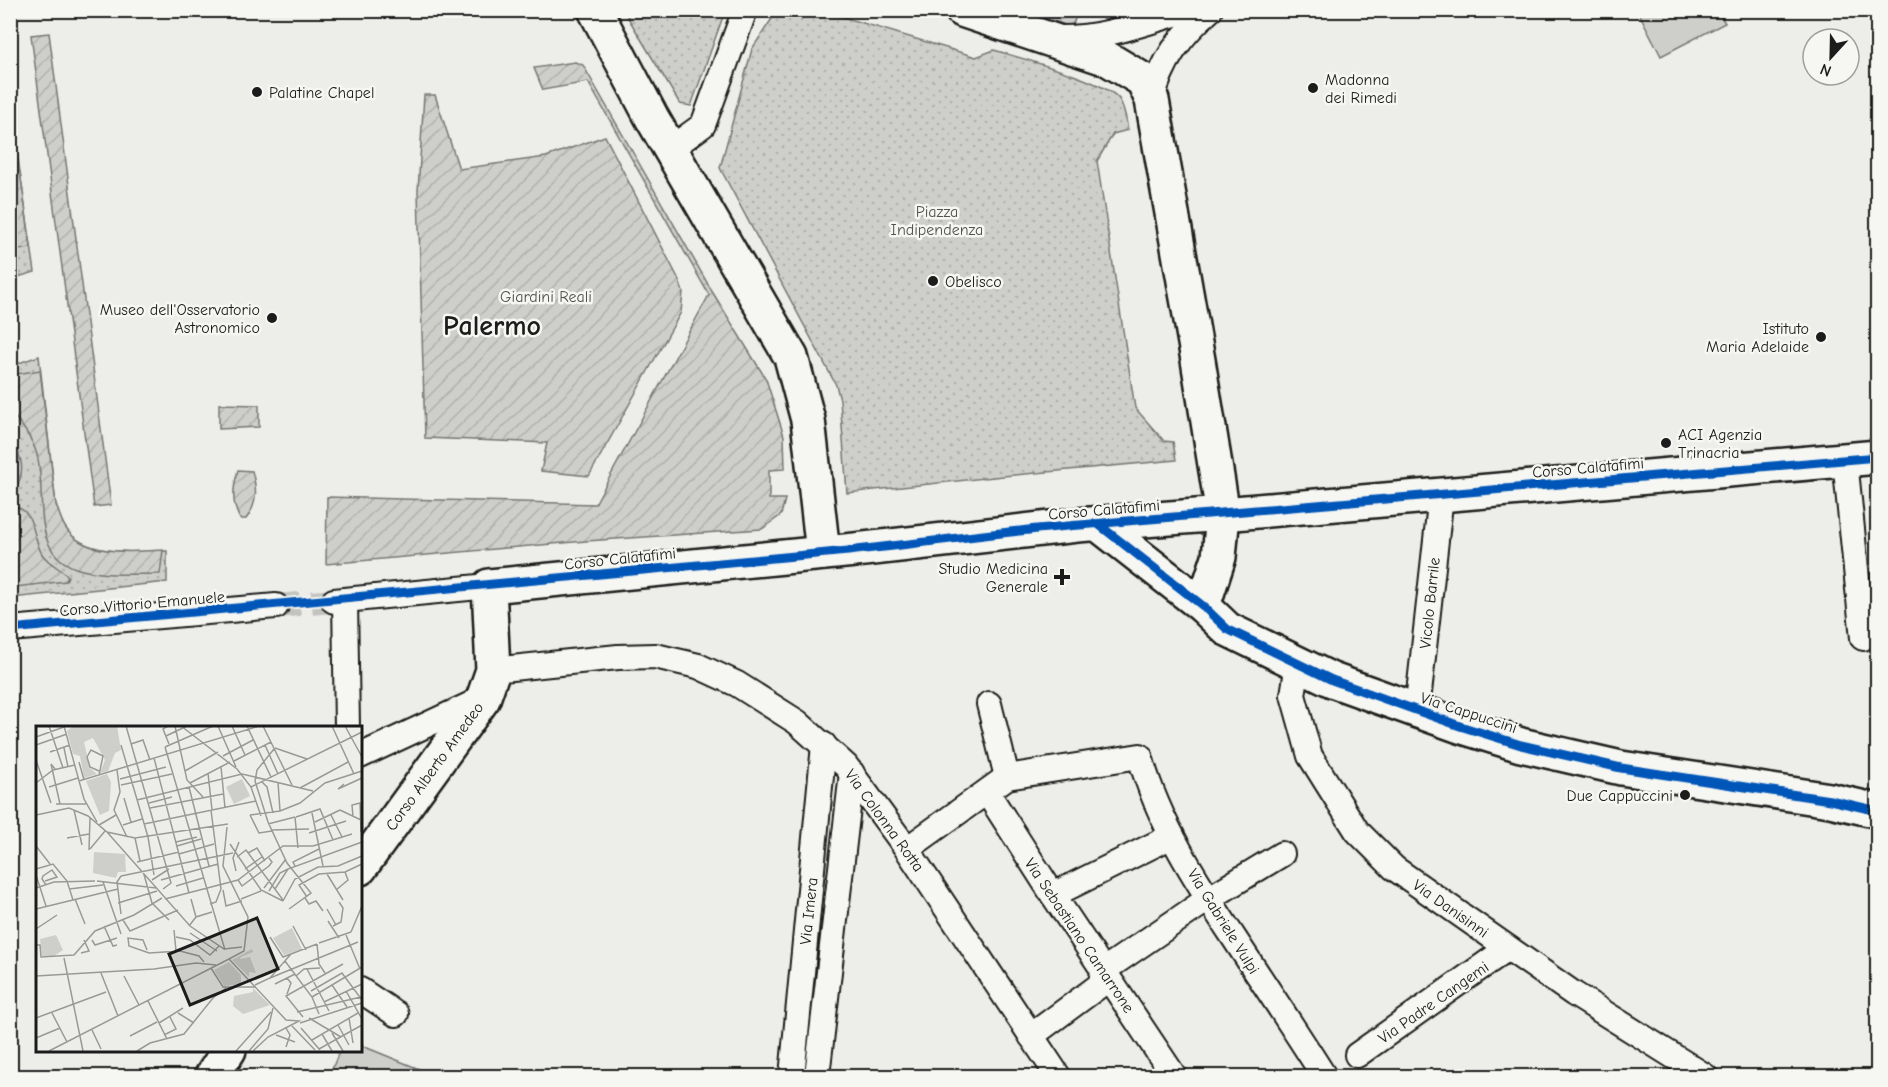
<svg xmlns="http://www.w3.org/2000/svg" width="1888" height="1087" font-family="'Comic Neue',sans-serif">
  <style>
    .grass { fill: #cececb; stroke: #757574; stroke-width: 1.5 }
    .park { fill: url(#park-dots); stroke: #757574; stroke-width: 1.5 }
    .garden { fill: url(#garden-furrows); stroke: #757574; stroke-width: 1.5 }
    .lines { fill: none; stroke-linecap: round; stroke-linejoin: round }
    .street-tunnel { stroke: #c3c3c0; stroke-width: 24; stroke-dasharray: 24 12; stroke-linecap: butt }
    .street-casing { stroke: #1c1c1c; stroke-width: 28 }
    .secondary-casing { stroke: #1c1c1c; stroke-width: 38 }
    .street { stroke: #f6f6f2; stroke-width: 24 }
    .secondary { stroke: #f6f6f2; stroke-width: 33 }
    .cycleway-casing { stroke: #f6f6f2; stroke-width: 13 }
    .cycleway { stroke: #0057b8; stroke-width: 9 }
    .poi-dot { fill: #1c1c1c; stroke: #f6f6f2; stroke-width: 2 }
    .labels { text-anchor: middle; stroke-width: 5; stroke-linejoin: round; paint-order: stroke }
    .poi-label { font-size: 16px; fill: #1c1c1c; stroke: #f6f6f2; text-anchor: start }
    .park-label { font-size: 16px; fill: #515151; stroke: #f6f6f2 }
    .street-label { font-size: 16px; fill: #1c1c1c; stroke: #f6f6f2 }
    .town-label { font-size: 28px; font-weight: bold; fill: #1c1c1c; stroke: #f6f6f2 }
    .inset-road { fill: none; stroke: #999997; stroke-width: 1.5 }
    .view { fill: #1c1c1c; fill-opacity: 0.15; stroke: #1c1c1c; stroke-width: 3 }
    .inset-edge { fill: none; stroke: #1c1c1c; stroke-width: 3 }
  </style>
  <defs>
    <pattern id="park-dots" width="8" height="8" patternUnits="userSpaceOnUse" patternTransform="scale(1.5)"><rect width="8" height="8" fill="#cececb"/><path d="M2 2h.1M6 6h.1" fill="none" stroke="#b0b0ae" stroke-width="1.8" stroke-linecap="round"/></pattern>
    <pattern id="garden-furrows" width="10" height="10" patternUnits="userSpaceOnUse" patternTransform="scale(1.5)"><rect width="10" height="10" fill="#cececb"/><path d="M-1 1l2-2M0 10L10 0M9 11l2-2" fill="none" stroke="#b0b0ae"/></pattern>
  </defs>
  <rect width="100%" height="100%" fill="#edede9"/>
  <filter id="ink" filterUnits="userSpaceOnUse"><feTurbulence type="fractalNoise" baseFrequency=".0167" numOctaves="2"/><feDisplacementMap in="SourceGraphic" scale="12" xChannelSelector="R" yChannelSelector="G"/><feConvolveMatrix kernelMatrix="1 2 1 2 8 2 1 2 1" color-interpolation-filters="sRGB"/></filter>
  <g filter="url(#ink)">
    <g class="grass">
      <polygon points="1638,11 1718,11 1725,23 1661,56"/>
      <polygon points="360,1045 429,1073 428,1076 329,1076 340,1050 360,1050"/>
    </g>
    <g class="park">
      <polygon points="624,11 725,11 691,106 680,104"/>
      <path d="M777,11h46l153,46 18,-7c26,8 112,31 125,49 6,9 7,20 9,31l-15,4 -16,27 38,247 29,33 9,1 3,18 -173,16 -156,17 -7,-93 -4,-15 -116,-217 32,-119z"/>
      <polygon points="10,105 35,272 11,279 10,279"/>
      <path d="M39,356l17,149c4,12 8,25 18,33 23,17 66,14 93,13v31l-156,16 -1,-232z"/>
    </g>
    <g class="garden">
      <polygon points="1021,11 1078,11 1072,27"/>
      <polygon points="49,33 111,505 94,507 31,35"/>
      <polygon points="575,62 583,65 713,293 766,379 784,436 785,469 769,470 769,499 785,499 781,515 762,529 586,541 326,564 327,497 595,504 709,295 588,82 543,90 534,68"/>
      <polygon points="424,95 435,95 459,169 546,157 605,136 678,278 683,292 681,312 589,476 541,471 547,443 425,438 418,191"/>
      <polygon points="10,169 20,172 31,248 19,250 11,230"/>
      <path d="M40,370l16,135c3,7 5,16 9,22 19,30 67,25 98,23l-3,24c-25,0 -53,2 -78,-4 -55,-14 -34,-74 -45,-115 -4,-15 -15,-31 -26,-42v-38z"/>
      <polygon points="219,404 259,405 259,427 219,429"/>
      <path d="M10,440c11,15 16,28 7,46l-7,2z"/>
      <path d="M238,470l14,1c5,18 6,32 -6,48h-6c-9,-17 -7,-31 -2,-49z"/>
      <path d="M11,506c24,1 21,31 31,48 7,10 18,14 26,22l-2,5 -51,6 -4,-1 1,-25z"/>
    </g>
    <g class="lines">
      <polyline class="street-tunnel" points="276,606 334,601"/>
      <defs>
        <g id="street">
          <path d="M1059,38c44,1 87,-16 129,-28"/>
          <path d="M1152,100c9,-38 29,-65 58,-90"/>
          <polyline points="670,149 703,125 745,10"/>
          <polyline points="1845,460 1863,638"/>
          <polyline points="345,600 347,727"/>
          <polyline points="334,601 489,586"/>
          <polyline points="10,629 276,606"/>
          <polyline points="1298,664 1293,695 1310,756 1357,831 1394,868 1574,994 1705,1076"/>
          <polyline points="493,670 618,657 655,656 698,666 737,684 797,722 846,766 907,849 1058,1076"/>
          <polyline points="989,704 1007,777"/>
          <polyline points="1417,711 1441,495"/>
          <polyline points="360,756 480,700"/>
          <polyline points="987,792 1053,895 1174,1076"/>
          <path d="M907,849l100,-72 133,-21c18,66 57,126 94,182 30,46 61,92 90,138"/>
          <polyline points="1053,895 1172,836"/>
          <polyline points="360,990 396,1014"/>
          <polyline points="1031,1036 1100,985 1104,970 1208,899 1282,854"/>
          <polyline points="1357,1055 1508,948"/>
          <polyline points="792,1076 824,745"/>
          <polyline points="817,1076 852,773"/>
        </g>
        <g id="secondary">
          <polyline points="595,10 652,118 791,357 808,420 823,553"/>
          <polyline points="962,10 1108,59 1143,80 1152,100 1198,360 1223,514 1219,557 1203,606"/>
          <polyline points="1098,524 1203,606 1227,629 1332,680 1460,726 1521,745 1621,768 1830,800 1878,811"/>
          <polyline points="360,868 483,699 493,670 489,586 855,550 1077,525 1223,514 1878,457"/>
          <polyline points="212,1076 229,1050"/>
        </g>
      </defs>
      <use href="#street" class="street-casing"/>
      <use href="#secondary" class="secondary-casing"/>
      <use href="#street" class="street"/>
      <use href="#secondary" class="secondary"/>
      <defs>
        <g id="cycleway">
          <polyline points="1098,524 1203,606 1227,629 1332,680 1460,726 1521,745 1621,768 1830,800 1878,811"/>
          <path d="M10,629c273,-24 545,-50 817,-76 84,-8 168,-21 253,-28 266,-22 532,-45 798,-68"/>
        </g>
      </defs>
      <use href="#cycleway" class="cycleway-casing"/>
      <use href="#cycleway" class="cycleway"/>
    </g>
  </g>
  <g class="poi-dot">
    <circle cx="1313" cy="88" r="6"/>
    <circle cx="257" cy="92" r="6"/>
    <circle cx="933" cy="281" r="6"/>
    <circle cx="272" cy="318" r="6"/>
    <circle cx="1821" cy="337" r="6"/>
    <circle cx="1666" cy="443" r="6"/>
    <path d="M1059 568h6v6h6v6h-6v6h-6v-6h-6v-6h6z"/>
    <circle cx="1685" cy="795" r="6"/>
  </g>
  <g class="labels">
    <g class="poi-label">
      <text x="1325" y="85">Madonna<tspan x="1325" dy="18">dei Rimedi</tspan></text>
      <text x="269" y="98">Palatine Chapel</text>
      <text x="945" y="287">Obelisco</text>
      <text x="260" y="315" text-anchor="end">Museo dell'Osservatorio<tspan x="260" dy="18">Astronomico</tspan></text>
      <text x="1809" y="334" text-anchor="end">Istituto<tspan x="1809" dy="18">Maria Adelaide</tspan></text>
      <text x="1678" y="440">ACI Agenzia<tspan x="1678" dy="18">Trinacria</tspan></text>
      <text x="1048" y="574" text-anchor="end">Studio Medicina<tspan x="1048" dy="18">Generale</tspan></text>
      <text x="1673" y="801" text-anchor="end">Due Cappuccini</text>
    </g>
    <g class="park-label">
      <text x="937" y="217">Piazza<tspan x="937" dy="18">Indipendenza</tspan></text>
      <text x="546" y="302">Giardini Reali</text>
    </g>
    <g class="street-label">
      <text transform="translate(1588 467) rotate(-5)" y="6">Corso Calatafimi</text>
      <text transform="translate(1104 509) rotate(-5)" y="6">Corso Calatafimi</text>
      <text transform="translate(620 558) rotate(-6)" y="6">Corso Calatafimi</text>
      <text transform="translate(142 603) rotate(-5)" y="6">Corso Vittorio Emanuele</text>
      <text transform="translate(1429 603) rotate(-84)" y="6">Vicolo Barrile</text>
      <text transform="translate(1469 712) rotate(18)" y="6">Via Cappuccini</text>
      <text transform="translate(434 766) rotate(-54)" y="6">Corso Alberto Amedeo</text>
      <text transform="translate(885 820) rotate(54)" y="6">Via Colonna Rotta</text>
      <text transform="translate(1451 908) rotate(35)" y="6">Via Danisinni</text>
      <text transform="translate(808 911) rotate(-84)" y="6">Via Imera</text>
      <text transform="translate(1224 921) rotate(58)" y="6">Via Gabriele Vulpi</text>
      <text transform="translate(1080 935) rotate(56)" y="6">Via Sebastiano Camarrone</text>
      <text transform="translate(1433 1002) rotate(-35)" y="6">Via Padre Cangemi</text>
    </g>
    <g class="town-label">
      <text x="492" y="335">Palermo</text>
    </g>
  </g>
  <g transform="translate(36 726)">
    <rect width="326" height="326" fill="#edede9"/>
    <path d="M20,209l7,15 -9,6h-12l-2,-17z" fill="#cececb"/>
    <path d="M37,0h44l4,24 -6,3 -7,18 -8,2 5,-13 -12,-22 -9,4 6,26 7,6 -13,4 -4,-22 -7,-2 -6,-23zM71,48l4,8 -2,29 -9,4 -14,-34zM206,53l8,17 -16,8 -8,-17zM58,126l31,2 1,18h-8l-2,6 -23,-5zM256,202l10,21 -18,6 -11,-17zM193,236l12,13v9l-17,2 -10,-16zM217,262l17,17 -27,9 -10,-8 1,-10 19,-4z" fill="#cececb"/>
    <path d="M216,223l1,3 -12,5 -1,2 10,-2 6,16 -7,-1v5l-17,-17z" fill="#cececb"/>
    <path class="inset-road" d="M13,0l14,42M28,0l20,73 13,23M90,0l45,157 -8,6M132,0l-5,3 6,15M139,0l12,54 16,17M145,0l56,43 14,18 10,29M182,0l18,41M196,0l13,29M211,0l24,51M227,0l29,59M296,0l22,48M309,0l17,31M130,10l21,-10M0,11l28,-10M95,18l12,-4 7,20M0,19l31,-11M85,19l27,92 6,38M229,19l13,29M129,21l60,203M129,21l48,-21M28,22l4,19M239,22l32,11M238,23l-17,21 -2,11 13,41 19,41 24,30 -22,16M14,26l20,-7M187,30l30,-16M118,32l35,135M0,34l15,43M198,35l37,-19M43,36l5,18M185,41l4,41M19,43l-4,-5 9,40M81,44l3,22 -6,18 13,27M63,45l-9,-4 -3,-10 4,-7 12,6 -4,19M149,45l33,-19M172,47l4,37M84,53l46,-12M43,55l180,-55M226,56l5,5 6,26M242,56l2,29M0,57l17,-13 22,-5M154,57l40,-21M308,58l-6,5 24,-11M85,59l51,-11M13,61l29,-9M153,61l20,79M215,61l111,-55M264,62l48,-26M88,72l7,24M101,74l105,-26 71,17M113,77l23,-6M20,78h30M114,82l73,-14M38,84l8,35M304,84l21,10M276,87l11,53M0,89l33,-7 19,8 19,16 28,6 93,-14M214,89l30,-4 20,-8 25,-20 37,-12M214,89l9,18 13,-2M295,89l11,22M259,91l3,31M260,91l24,-8 13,31M317,91l-1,-12 8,-2 1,29M279,96l25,-12M108,98l112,-23M232,98l27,-7M63,99l17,-10M87,99l19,-6M191,101l-4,39 25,51 -4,34 -15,8M236,104l37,-1M71,106l83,94 34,23 18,-2M273,107l37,-12M31,112l22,-4M99,112l5,23M140,116l21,-5M194,118l31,46 22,11M0,120l14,18M141,120l24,-7M54,123l15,-18M53,124l1,-32M212,127l9,-5 8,13M143,128l35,-10M201,131l9,-7 37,50M101,136l42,-10M259,140l-2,-4 26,-13M0,143l17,-5 14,17 6,19M209,143l17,-12M107,145l9,32 17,17M200,145l-3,-13 6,-16M291,148l16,26M0,149l10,31M85,150l112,-23M85,150l-4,6 4,32M116,154l17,-11M125,154l57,-16M202,154l4,6 27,-20 3,-4 -3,-4M9,155l12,-4 -5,-7 -9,6 -1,3 4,6M61,155l59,7M67,156l18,52M140,160l27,-8M0,162l18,-6 41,-1M228,162l22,-29M33,163l34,-4M239,163l13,-20 74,-27M187,164l3,16 16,-5M300,164l12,-10 -3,-8M233,165l11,-18 8,-4M271,171l-8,-12 20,-11 26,-2 17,-8M269,172l4,6 7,-3 7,10M39,173l10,25M129,173l73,-19 45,-34h30l39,-12M155,173l5,18M205,173l20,-8M247,175l12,-22 23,-12 20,-1 24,-10M82,177l39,-12M174,178l6,-2 5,-13 -10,-79M0,183l82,-20M291,183l9,16M87,194l7,11 48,-21M292,195l11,17M68,200l9,20 4,-1M153,200l7,-9 16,-5M257,200l13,24M297,200l8,-4 2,-14 -4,-6M0,203l21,-14M138,204l2,21M315,206l11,-26M154,207l27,18M310,209l14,34M140,211l14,3 20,15 9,-9M234,211l13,20 34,-13M56,214l3,5 22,-7M283,217l32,-11M281,218l2,20 6,9M0,219h4l1,12 33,-2 21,-24 39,-16 28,-17M111,224l-4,-10 -15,-2 1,8 20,7 31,-2 19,5 5,6M45,227l8,-2 -5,-11M28,232l19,93M249,235l27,36 7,17M175,242l12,19h33M271,243l22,42M65,247l17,43M0,250l118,-7 42,-6 20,2M88,250l15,29M260,250l8,-7 16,-1M234,252l88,-36M251,252l4,5 -4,11M239,258l20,-10M219,259l15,-7 21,-24M296,259l15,22M275,265l31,-18 20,27M310,265l16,28M276,271l50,-30M112,275l19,38M288,276l38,-18M261,286l64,-15M16,287l15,29M142,287l16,10M267,291l-17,-21 57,-32M0,292l70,-26M273,292l32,19M313,292l4,25M123,297l24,-15M264,297l62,-20M302,299l11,20M256,300l23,24M265,302l19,22M56,304l9,19M296,307l11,18M286,308l10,17M128,309l12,-6 -6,-12M240,309l19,7M94,310l27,-14M0,312l24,-10M276,314l46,-27M250,321l4,-12 -4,-7M283,323l43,-24M13,325l180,-92 57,61 13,1 -31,16 -15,14M101,325l13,-8 34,-9 29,-36 13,-10M200,325l35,-39M213,325l19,-22 5,-21"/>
    <path class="view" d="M221,192l21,51 -88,36 -21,-51z"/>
    <rect width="326" height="326" class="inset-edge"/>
  </g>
  <rect width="1888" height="1087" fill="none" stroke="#f6f6f2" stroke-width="36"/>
  <rect x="18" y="18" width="1852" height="1051" fill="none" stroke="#1c1c1c" stroke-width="2" filter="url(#ink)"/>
  <g transform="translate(1831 57) rotate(202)"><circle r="28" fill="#f6f6f2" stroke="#9f9f9c" stroke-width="1.5"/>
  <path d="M0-4.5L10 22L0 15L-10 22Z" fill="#1c1c1c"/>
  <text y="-9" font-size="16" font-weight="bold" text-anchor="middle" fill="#1c1c1c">N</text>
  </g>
</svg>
